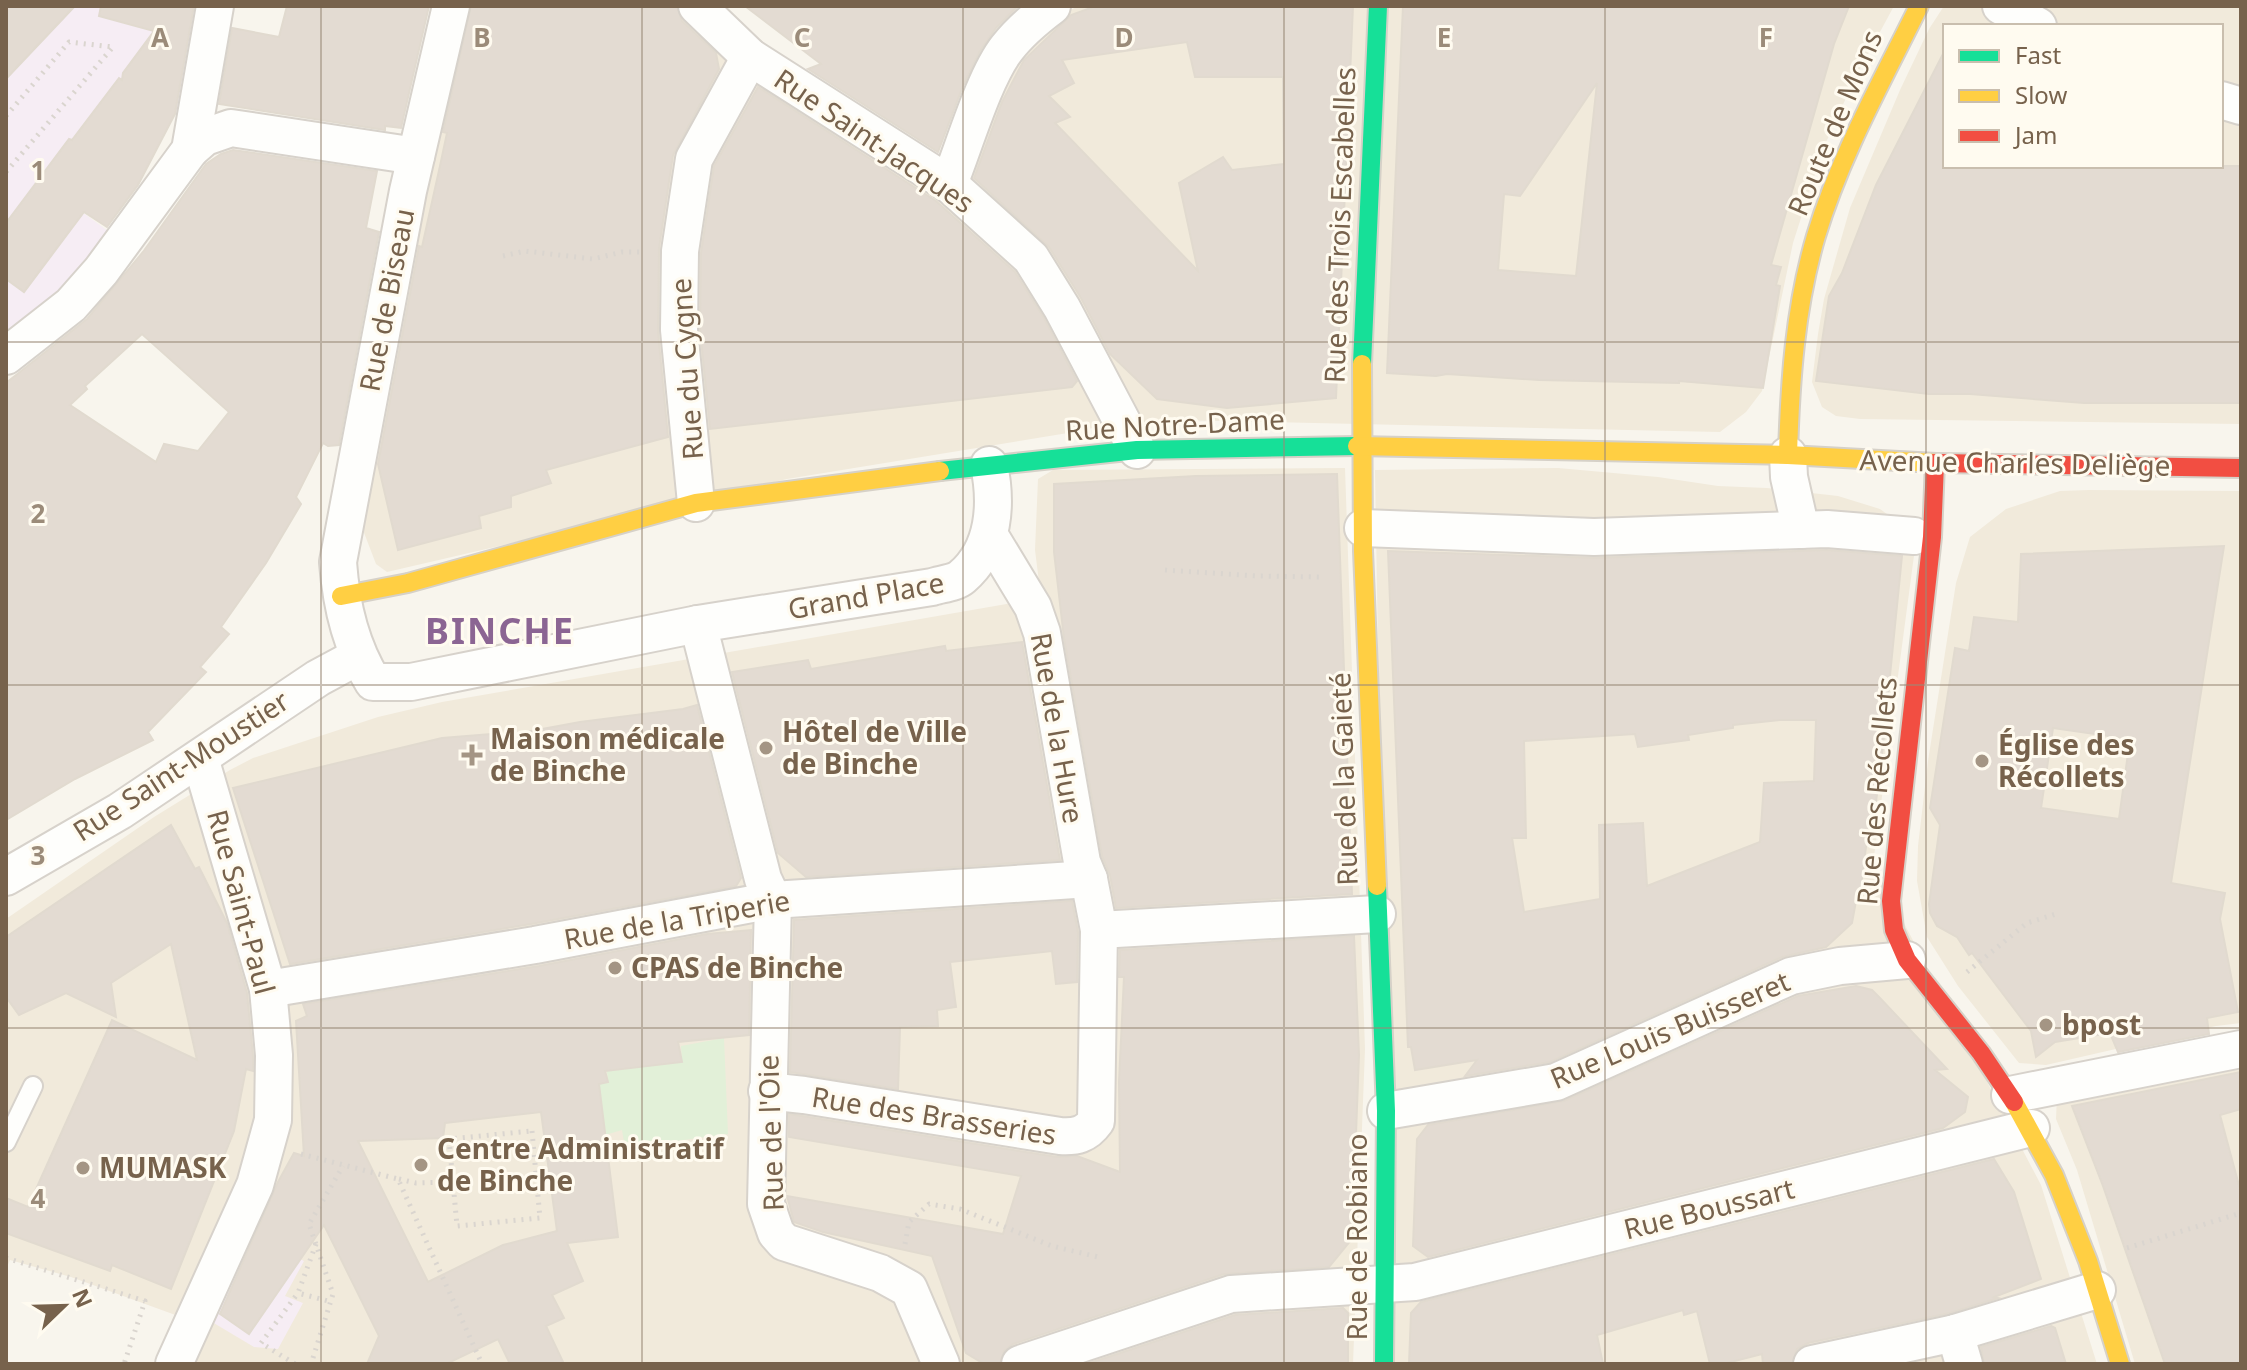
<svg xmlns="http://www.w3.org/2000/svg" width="2247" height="1370" font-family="'Noto Sans',sans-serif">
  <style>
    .residential { fill: #f1eadb; fill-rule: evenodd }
    .education { fill: #f6edf4 }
    .green { fill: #e2f0d8 }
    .building { fill: #e3dbd2; stroke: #e1dacf; stroke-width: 2; fill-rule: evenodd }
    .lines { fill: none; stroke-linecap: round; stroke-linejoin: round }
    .lane-casing { stroke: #d7d2cb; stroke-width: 22 }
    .street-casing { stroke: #d7d2cb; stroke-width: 40 }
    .fast-casing { stroke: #d6d1c8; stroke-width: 22 }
    .slow-casing { stroke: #d6d1c8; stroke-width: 22 }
    .jam-casing { stroke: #d6d1c8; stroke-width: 22 }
    .path { stroke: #dad5cf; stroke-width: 5; stroke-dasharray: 2 6; stroke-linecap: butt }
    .lane { stroke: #fefefc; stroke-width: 18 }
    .street { stroke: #fefefc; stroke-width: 36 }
    .fast { stroke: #16e098; stroke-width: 18 }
    .slow { stroke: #ffcf43; stroke-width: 18 }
    .jam { stroke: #f24e42; stroke-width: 18 }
    .grid { fill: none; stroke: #9b8b79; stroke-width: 2; stroke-opacity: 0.55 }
    .poi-dot { fill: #a49584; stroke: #fffbf0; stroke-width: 3 }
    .labels { text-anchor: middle; stroke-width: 6; stroke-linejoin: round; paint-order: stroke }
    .street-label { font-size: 28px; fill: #77624c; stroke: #fffbf0 }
    .poi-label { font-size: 28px; font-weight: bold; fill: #77624c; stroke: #fffbf0; text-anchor: start }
    .district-label { font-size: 36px; font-weight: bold; letter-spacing: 2px; fill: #8b6593; stroke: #fffbf0 }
    .grid-label { font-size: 26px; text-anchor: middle; font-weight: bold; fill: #9b8b79; stroke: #fffbf0; stroke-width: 6; stroke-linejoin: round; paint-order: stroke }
  </style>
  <rect width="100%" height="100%" fill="#f8f5ed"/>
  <g class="residential">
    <polygon points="462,6 673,6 739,69 928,183 1025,35 1078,6 1894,6 1855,78 1823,149 1793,243 1762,391 1746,412 1720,432 1175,420 1113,423 1080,431 787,479 387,572 376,564 358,517"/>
    <path d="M1944,6h297v418l-381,-5 -24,-3 -14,-9 -10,-25 6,-48 6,-35 26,-91 50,-118 29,-61zM1945,26h276v140h-276z"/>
    <polygon points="1345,468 1365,1049 1353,1364 188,1364 181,1317 71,1277 10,1260 6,1269 6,919 154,817 230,770 253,758 378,717 442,702 1041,598 1035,550 1038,479 1053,470"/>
    <polygon points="1558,468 1658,477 1718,486 1767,488 1838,496 1880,509 1905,527 1915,548 1873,864 2041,1185 2097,1364 1390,1364 1375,470"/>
    <polygon points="2089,490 2241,491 2241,1023 2216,1026 2046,1065 2019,1063 1958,986 1927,937 1917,881 1918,846 1928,761 1956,583 1970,537 2006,509 2060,491"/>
    <polygon points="2241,1061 2241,1364 2135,1364 2077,1170 2056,1119 2057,1096"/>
  </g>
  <g class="education">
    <polygon points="6,6 203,6 188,89 177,110 111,98 38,180 112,234 67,296 6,338"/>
    <polygon points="251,1235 304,1261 285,1296 303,1303 278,1349 254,1347 207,1319"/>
  </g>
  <polygon class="green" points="724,1038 728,1134 625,1148 622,1130 605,1135 589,1086 608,1082 607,1071 682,1061 681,1046"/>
  <g class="building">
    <polygon points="6,6 75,6 6,79"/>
    <polygon points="101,6 194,6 175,114 138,185 107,227 84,212 24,292 6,279 6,223 69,139 72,140 119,78 122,80 123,73 154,31 99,16"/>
    <polygon points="287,6 429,6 401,128 385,126 385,130 219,104 232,28 279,37"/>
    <polygon points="471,6 677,6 682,21 716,53 719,69 673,155 659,248 658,332 668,437 546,470 551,483 511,496 511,507 479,516 481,528 398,550 378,464 419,246 422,247 440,166 447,133 443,132"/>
    <polygon points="745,6 1018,6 996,28 980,51 963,86 938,152 808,69 821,64"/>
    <path d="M1096,6h257l-17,392 -109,10 -70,-9 -47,-45 -29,-56 -32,-51 -75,-69 28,-76 22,-42 47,-45zM1187,42l8,35h88l1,87 -52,6 -9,-13 -44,26 19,88 -143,-148 15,-6 -21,-21 25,-13 -12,-23z"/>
    <path d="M1403,6h446l-15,38 -63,221 10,2 -5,18 4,1 -17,102 -84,-7v2l-140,-3 -92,-6 -11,2 -49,-3zM1597,83l-21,193 -78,-6 6,-76 16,2z"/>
    <polygon points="1945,50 1945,166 2241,166 2241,403 2084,403 1970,394 1929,394 1816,381 1829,296 1842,273 1876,185"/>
    <polygon points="758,87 936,201 1015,272 1044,318 1077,381 1072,387 710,429 700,329 701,253 714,166"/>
    <path d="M233,150l144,21 -11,57 13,4 -40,213 -11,1 -5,-3 -27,54 5,7 -35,59 -45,64 8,7 -29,33 6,5 -58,60 5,8 -78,39 -69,41v-437l81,-64 56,-67 63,-88 15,-10zM142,334l87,78 -31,39 -34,-7 -8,18 -86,-57 17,-16 -2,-3z"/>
    <polygon points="1337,474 1352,894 1116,908 1110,875 1102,856 1064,638 1054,552 1054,484 1196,476"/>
    <path d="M2224,546l-53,337 54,10 -5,26 18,93 -31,6 2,16 -91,18 -8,-19 -55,9 -19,15 -5,-26 -59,-78 -3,2 -12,-18 -20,-11 -7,-13 -1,-9 11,-79 -10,-17 25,-160 14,3 5,-34 44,5 3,-68zM2053,728l77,11 -11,80 -78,-11z"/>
    <path d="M1827,550l75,6 -21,209 -9,66h-4l-9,71 -3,-1 -4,22 -26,24 -44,10 -232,105 -85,14 12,-16 -62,10 -4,-23h-3l-20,-496 207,7zM1780,720h36l-2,61 -50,2 -4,59 -113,44 -4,-63 -44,2 1,74 -76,13 -12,-74h14l-2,-97 111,-7 3,13 51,-7 -1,-5 45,-7v-3z"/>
    <polygon points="1022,642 1060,860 806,877 778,853 732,672 808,660 811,669 945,646 946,651"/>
    <polygon points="697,705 741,878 736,886 531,924 290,964 233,788 442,738 491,734 493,738 580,722 683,709"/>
    <polygon points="171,825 195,869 199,867 227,923 247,993 253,1056 253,1071 246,1069 234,1131 171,1289 112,1265 110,1271 6,1233 6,1198 28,1207 112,1020 197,1060 171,944 111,983 116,1017 66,993 19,1015 6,997 6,937"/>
    <polygon points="1072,901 1078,932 1077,982 1056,984 1052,951 950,962 956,1007 937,1010 938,1026 900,1027 898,1089 790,1072 794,920"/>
    <path d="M751,930l-2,105 -71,7 4,20 -77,9 3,11 -9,2 19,153 -51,6 16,38 -31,14 12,23 -18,8 18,38h-54l-12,-25 -52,25h-79l12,-28 -55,-111 -75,109 -29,-20 58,-132 16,-29 10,3 -8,-135 11,-5 -4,-12 236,-38 168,-32zM541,1112l16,119 -54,14 -75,37 -70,-141 85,-3 2,-15z"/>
    <polygon points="1354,936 1359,1055 1352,1239 1329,1267 1224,1274 1013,1344 1004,1351 1000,1364 984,1364 966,1353 932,1256 823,1232 794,1222 787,1196 1003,1234 1021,1176 789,1137 789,1114 1057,1157 1077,1156 1120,1172 1119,1082 1124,977 1119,977 1120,950"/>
    <polygon points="1856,986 1872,990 1879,997 1947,1069 1935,1070 1968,1097 1965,1112 1943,1128 1428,1257 1413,1246 1417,1139 1428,1125 1564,1101 1798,996"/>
    <polygon points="2241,1072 2241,1109 2220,1115 2241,1193 2241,1364 2165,1364 2103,1186 2072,1106"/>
    <polygon points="1994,1159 2014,1192 2041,1279 1994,1297 1998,1298 1950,1313 1808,1343 1797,1349 1792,1364 1763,1364 1762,1354 1723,1364 1710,1364 1697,1311 1684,1315 1683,1310 1597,1335 1603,1364 1409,1364 1411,1313 1421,1302"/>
    <polygon points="1343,1308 1348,1313 1348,1364 1087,1364 1235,1315"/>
    <polygon points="2051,1326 2055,1328 2066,1364 1984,1364 1981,1347"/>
  </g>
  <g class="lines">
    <defs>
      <polyline id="lane" points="6,1142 33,1086"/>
      <g id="street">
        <path d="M451,6l-43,185 -70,371c3,43 12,83 35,120h38l287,-58 234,-37c9,-3 23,-4 30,-10 33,-28 35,-74 27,-112"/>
        <polyline points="697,6 750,57 949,184 1031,258 1062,308 1137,450"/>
        <polyline points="2001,6 2038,26"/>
        <polyline points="2221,100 2241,106"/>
        <polyline points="190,150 205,137 231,128 416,156"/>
        <path d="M949,184c15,-37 35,-107 58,-136 13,-17 29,-30 45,-42"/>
        <polyline points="6,356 71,305 101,271 190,150 215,6"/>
        <polyline points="1788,455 1789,477 1801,530"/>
        <polyline points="696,503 679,330 680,251 694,159 750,57"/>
        <polyline points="1363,528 1594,537 1827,529 1914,536"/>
        <polyline points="698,624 763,879 773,900 766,1204 776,1233 784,1242 880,1273 909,1289 941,1364"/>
        <polyline points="6,877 120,811 318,678 357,657"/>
        <polyline points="1099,930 1377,914"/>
        <polyline points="268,989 535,945 773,900 1089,879"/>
        <path d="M767,1091l37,4 256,41c16,1 26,-1 36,-15l3,-191 -10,-51 -7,-17 -40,-229 -9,-26 -43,-71"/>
        <polyline points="2010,1095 2241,1049"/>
        <polyline points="1386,1111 1556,1082 1791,976 1840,966 1907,960"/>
        <polyline points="1955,1333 1964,1364"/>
        <polyline points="174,1364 255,1185 273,1120 274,1055 268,989 200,758"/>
        <polyline points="1020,1364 1231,1294 1415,1282 2031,1128"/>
        <polyline points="1812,1364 1955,1333 2097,1290"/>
      </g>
      <g id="fast">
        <polyline points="1362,364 1378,6"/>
        <polyline points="940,471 1137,450 1357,446"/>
        <polyline points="1377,886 1386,1111 1384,1364"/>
      </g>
      <g id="slow">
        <polyline points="1362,364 1363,551 1377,886"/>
        <polyline points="1357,446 1788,455 1936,463"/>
        <path d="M1788,455c2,-73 7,-148 28,-219 24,-80 66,-155 103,-230"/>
        <polyline points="341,596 408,583 696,503 940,471"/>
        <polyline points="2014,1102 2054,1175 2088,1261 2120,1364"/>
      </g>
      <g id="jam">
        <polyline points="1935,463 1932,537 1891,901 1894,930 1907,960 1981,1053 2014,1102"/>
        <polyline points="1936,463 2241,468"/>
      </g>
    </defs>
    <use href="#lane" class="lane-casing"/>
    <use href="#street" class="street-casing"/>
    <use href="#fast" class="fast-casing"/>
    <use href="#slow" class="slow-casing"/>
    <use href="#jam" class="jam-casing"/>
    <g class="path">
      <polyline points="6,116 69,42 113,47 6,172"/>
      <polyline points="503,256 525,251 593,259 622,252 643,252"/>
      <polyline points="1165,570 1258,576 1323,577"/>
      <polyline points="1967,972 2027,923 2059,913"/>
      <polygon points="532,1131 540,1218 457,1226 449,1139"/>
      <polyline points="301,1154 398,1179 482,1364"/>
      <polyline points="399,1179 416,1183 453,1182"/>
      <polyline points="316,1244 298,1293 332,1302"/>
      <polyline points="905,1244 909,1222 929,1204 960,1209 1052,1246 1098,1257"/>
      <polyline points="2127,1248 2241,1213"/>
      <polyline points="6,1258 145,1301 124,1364"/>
      <polyline points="313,1358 333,1294 309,1224 343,1166"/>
      <polyline points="295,1364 261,1343 298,1293"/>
    </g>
    <use href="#lane" class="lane"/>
    <use href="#street" class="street"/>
    <use href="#fast" class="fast"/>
    <use href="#slow" class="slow"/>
    <use href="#jam" class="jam"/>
  </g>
  <path class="grid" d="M321,6v1358M642,6v1358M963,6v1358M1284,6v1358M1605,6v1358M1926,6v1358M6,342h2235M6,685h2235M6,1028h2235"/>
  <g class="poi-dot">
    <circle cx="766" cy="748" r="8"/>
    <path d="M468 743h8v8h8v8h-8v8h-8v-8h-8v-8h8z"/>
    <circle cx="1982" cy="761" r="8"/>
    <circle cx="615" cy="968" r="8"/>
    <circle cx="2046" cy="1025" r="8"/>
    <circle cx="421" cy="1165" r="8"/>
    <circle cx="83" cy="1168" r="8"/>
  </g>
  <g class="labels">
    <g class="street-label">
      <text transform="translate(1835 123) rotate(-67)" y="10">Route de Mons</text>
      <text transform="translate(874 141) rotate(34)" y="10">Rue Saint-Jacques</text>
      <text transform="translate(1340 225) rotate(-88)" y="10">Rue des Trois Escabelles</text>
      <text transform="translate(387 300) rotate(-79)" y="10">Rue de Biseau</text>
      <text transform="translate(687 369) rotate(-94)" y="10">Rue du Cygne</text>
      <text transform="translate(1175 425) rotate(-3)" y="10">Rue Notre-Dame</text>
      <text transform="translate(2015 463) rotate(1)" y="10">Avenue Charles Deliège</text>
      <text transform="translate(866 596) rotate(-10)" y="10">Grand Place</text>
      <text transform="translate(1057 728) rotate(80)" y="10">Rue de la Hure</text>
      <text transform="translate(181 766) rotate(-33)" y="10">Rue Saint-Moustier</text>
      <text transform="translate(1344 779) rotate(-92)" y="10">Rue de la Gaieté</text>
      <text transform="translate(1877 791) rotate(-85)" y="10">Rue des Récollets</text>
      <text transform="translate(241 902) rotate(75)" y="10">Rue Saint-Paul</text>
      <text transform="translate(677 920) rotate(-10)" y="10">Rue de la Triperie</text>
      <text transform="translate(1670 1030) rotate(-23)" y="10">Rue Louis Buisseret</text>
      <text transform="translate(934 1116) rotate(9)" y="10">Rue des Brasseries</text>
      <text transform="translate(771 1133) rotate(-92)" y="10">Rue de l'Oie</text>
      <text transform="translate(1709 1209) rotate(-14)" y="10">Rue Boussart</text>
      <text transform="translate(1357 1237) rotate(-90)" y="10">Rue de Robiano</text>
    </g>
    <g class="poi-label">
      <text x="782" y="742">Hôtel de Ville<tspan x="782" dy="32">de Binche</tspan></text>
      <text x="490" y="749">Maison médicale<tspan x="490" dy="32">de Binche</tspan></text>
      <text x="1998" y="755">Église des<tspan x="1998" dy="32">Récollets</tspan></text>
      <text x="631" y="978">CPAS de Binche</text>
      <text x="2062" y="1035">bpost</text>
      <text x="437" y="1159">Centre Administratif<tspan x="437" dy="32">de Binche</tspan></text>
      <text x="99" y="1178">MUMASK</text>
    </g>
    <g class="district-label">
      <text x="500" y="644">BINCHE</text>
    </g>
  </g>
  <g class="grid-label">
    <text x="160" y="47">A</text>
    <text x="482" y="47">B</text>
    <text x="802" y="47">C</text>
    <text x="1124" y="47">D</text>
    <text x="1444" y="47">E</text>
    <text x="1766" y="47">F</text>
    <text x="38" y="180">1</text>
    <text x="38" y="523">2</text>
    <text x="38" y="865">3</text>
    <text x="38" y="1208">4</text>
  </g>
  <rect width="2247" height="1370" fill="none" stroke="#77624c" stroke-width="16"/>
  <rect x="1943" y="24" width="280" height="144" fill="#fffbf0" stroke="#c9beae" stroke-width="2"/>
  <rect x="1959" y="50" width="40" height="12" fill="#16e098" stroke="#c9beae" stroke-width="2"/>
  <text x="2015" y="64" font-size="24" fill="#77624c">Fast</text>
  <rect x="1959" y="90" width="40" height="12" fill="#ffcf43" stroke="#c9beae" stroke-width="2"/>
  <text x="2015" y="104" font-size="24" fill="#77624c">Slow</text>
  <rect x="1959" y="130" width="40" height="12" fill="#f24e42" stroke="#c9beae" stroke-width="2"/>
  <text x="2015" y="144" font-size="24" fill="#77624c">Jam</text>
  <g transform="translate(64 1306) rotate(67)" stroke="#fffbf0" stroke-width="6" paint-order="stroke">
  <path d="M0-6L14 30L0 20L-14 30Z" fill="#77624c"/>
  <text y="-12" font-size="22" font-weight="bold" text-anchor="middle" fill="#77624c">N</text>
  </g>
</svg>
